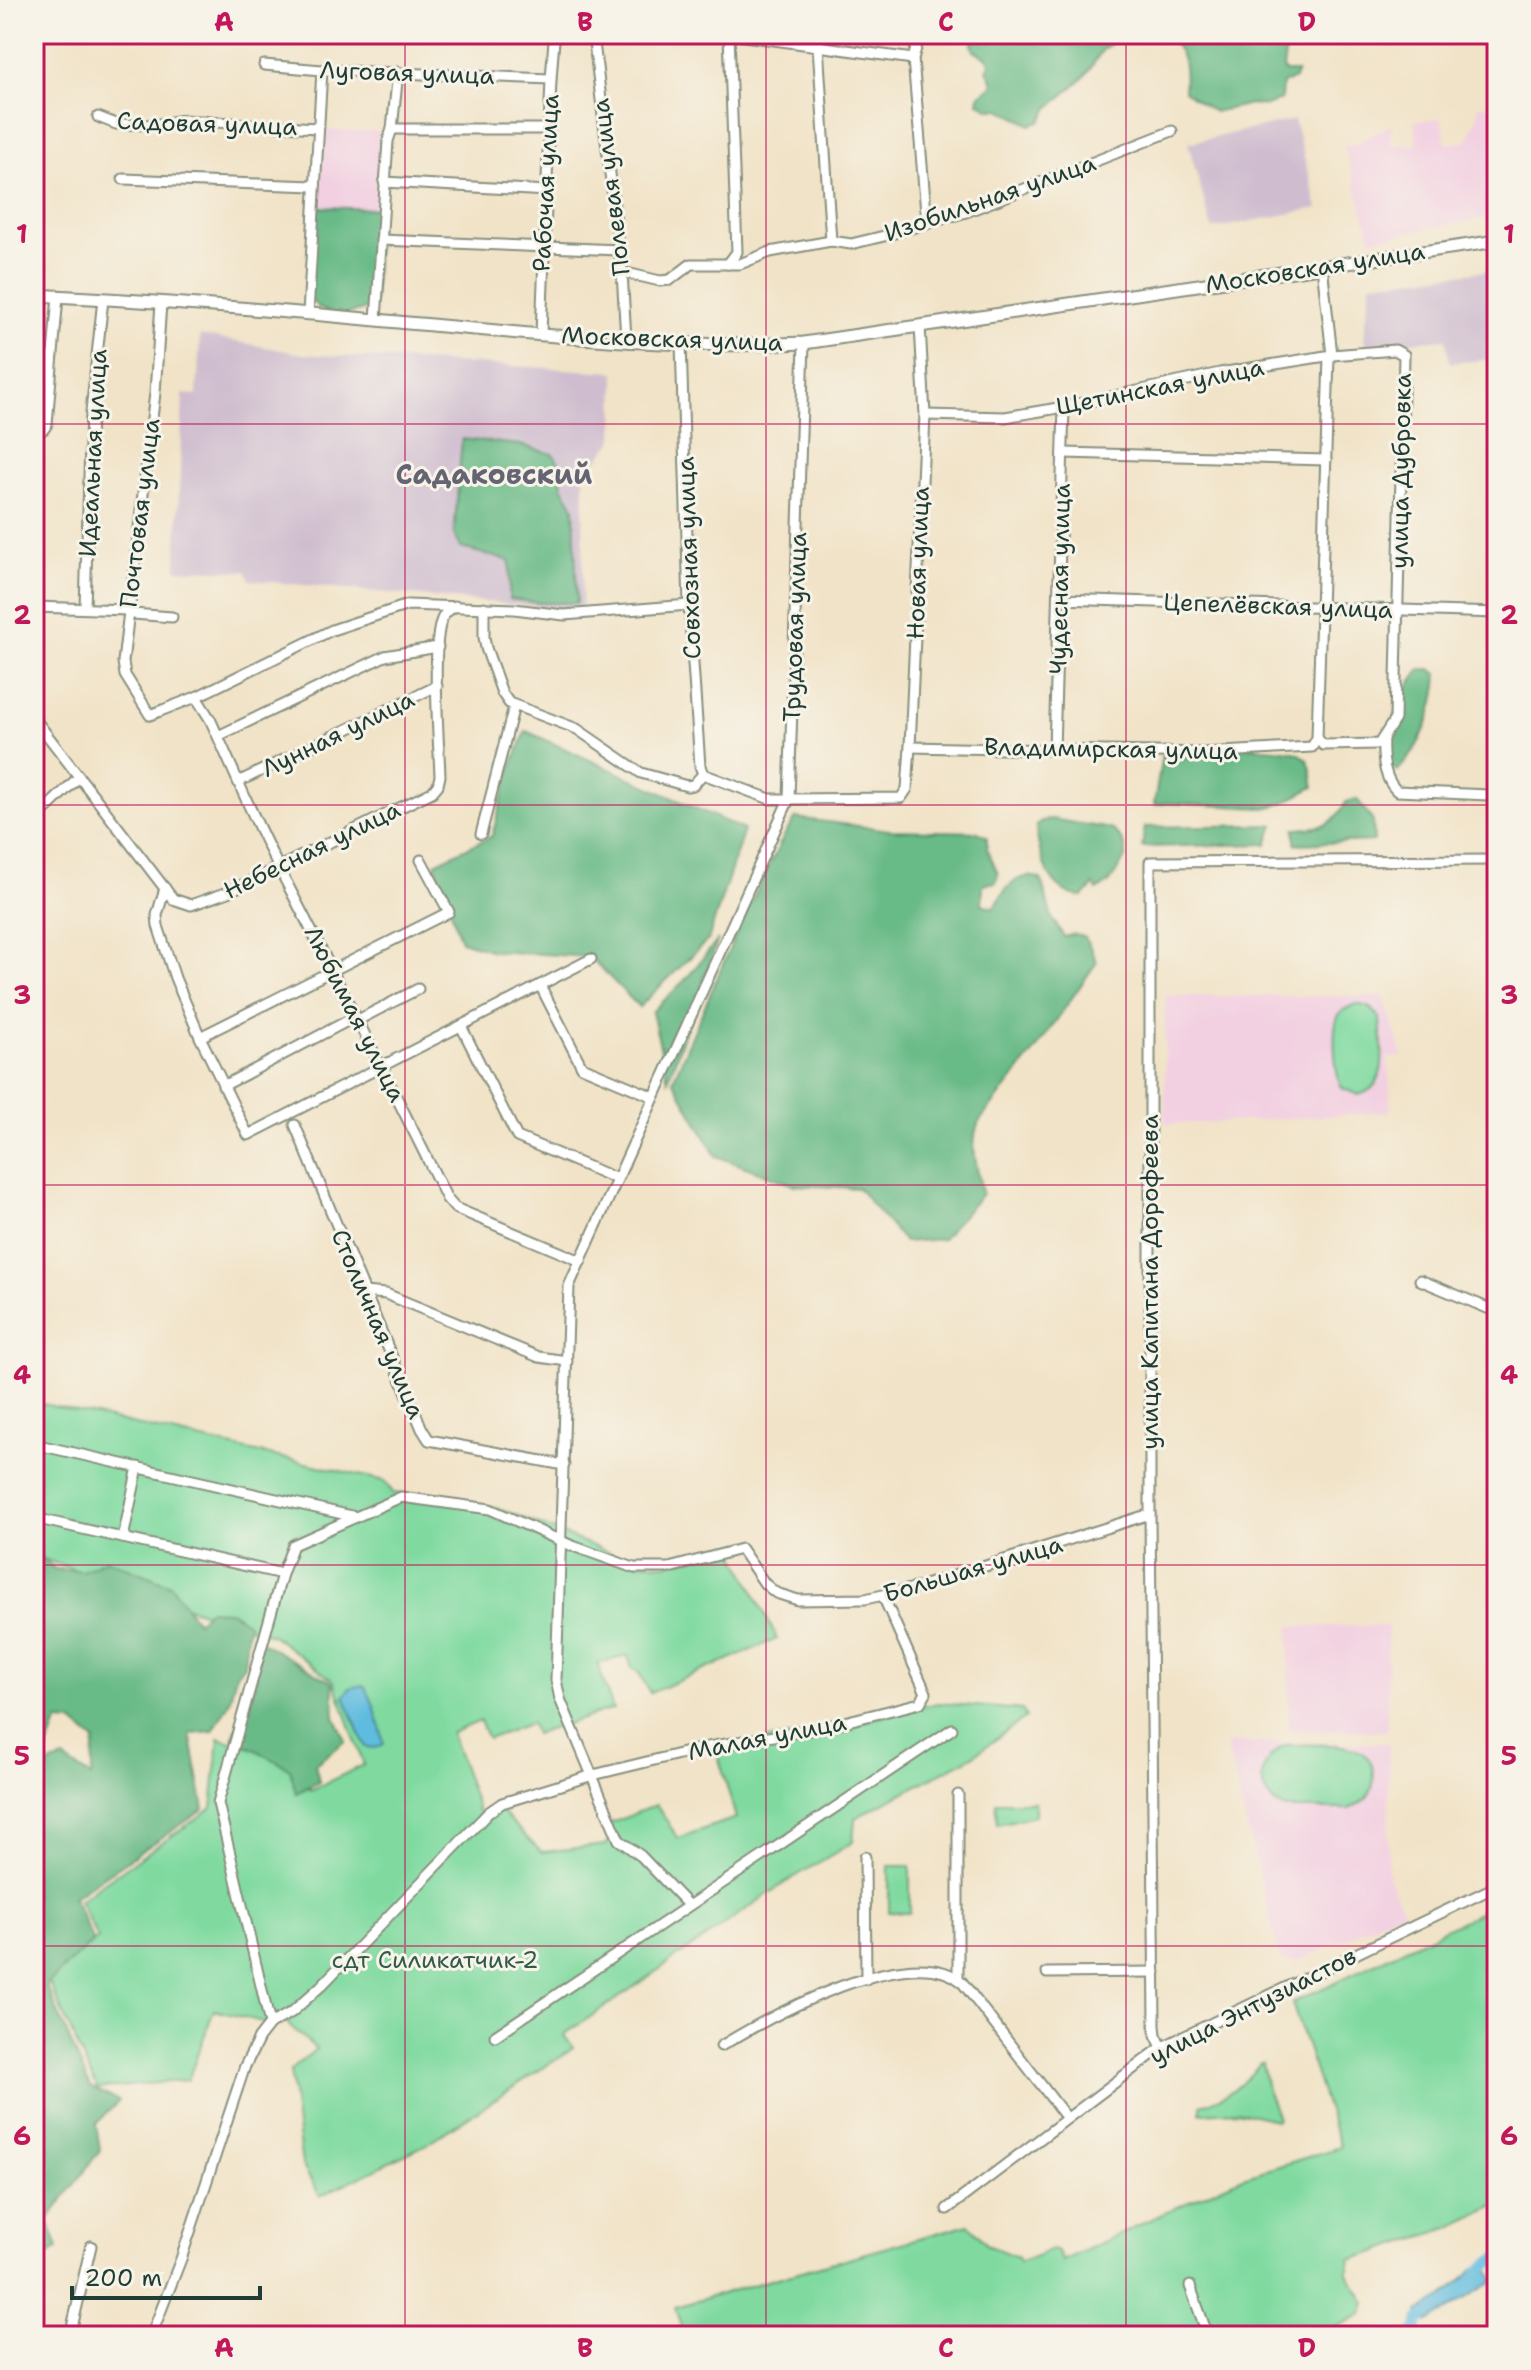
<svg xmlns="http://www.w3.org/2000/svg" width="1531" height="2370" font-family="'Shantell Sans',sans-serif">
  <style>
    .built { fill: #f2cfe1 }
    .industrial { fill: #cfbdcf }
    .green { fill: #80daa0; stroke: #508c6a; stroke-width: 2 }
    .forest { fill: #68ba86; stroke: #447c5d; stroke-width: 2 }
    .water { fill: #61bcdf; stroke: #407c8a; stroke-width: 2 }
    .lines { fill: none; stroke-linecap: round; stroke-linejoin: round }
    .river { stroke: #61bcdf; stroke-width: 11 }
    .minor-casing { stroke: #88907e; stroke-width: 13 }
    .major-casing { stroke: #88907e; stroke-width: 15 }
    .minor { stroke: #fff; stroke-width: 9 }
    .major { stroke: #fff; stroke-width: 11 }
    .grid { fill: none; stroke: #c2185b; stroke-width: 2; stroke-opacity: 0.55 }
    .labels { text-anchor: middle; stroke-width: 6; stroke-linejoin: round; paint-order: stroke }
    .street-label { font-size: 24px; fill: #1f3d34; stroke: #f7f3e8 }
    .park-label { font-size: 24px; fill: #325c4a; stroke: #f7f3e8 }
    .quarter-label { font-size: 28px; font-weight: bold; fill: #656472; stroke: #f7f3e8 }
    .neatline { fill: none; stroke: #c2185b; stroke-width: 3 }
    .grid-label { font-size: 26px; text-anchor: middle; font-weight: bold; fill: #c2185b }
  </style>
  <rect width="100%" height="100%" fill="#f7f3e8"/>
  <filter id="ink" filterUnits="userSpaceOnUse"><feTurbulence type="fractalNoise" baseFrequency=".0125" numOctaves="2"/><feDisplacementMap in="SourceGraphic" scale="16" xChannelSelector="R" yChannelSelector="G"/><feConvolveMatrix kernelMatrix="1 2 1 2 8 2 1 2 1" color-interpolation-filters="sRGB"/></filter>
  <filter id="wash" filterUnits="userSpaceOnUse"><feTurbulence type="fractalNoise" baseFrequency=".006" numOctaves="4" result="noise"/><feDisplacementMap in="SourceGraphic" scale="32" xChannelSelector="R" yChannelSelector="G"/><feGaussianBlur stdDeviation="1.8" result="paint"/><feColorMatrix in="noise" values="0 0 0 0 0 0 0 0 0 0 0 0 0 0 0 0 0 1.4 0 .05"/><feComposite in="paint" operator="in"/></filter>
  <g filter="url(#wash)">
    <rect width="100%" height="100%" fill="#f1e3c7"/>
    <g class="built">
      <polygon points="1497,104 1497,216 1371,239 1344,145 1355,144 1391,125 1391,145 1417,145 1414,121 1441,118 1446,144 1467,142 1479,113 1478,106"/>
      <polygon points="320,130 386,132 378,209 315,207"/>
      <polygon points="1165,996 1384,996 1403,1057 1388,1058 1391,1112 1226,1122 1165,1124"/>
      <polygon points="1289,1626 1388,1626 1387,1731 1289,1730"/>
      <polygon points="1226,1743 1389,1743 1388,1876 1404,1911 1296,1962 1280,1959"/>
    </g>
    <g class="industrial">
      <polygon points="1294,120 1318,208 1212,229 1188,143"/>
      <polygon points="1497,270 1497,359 1450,363 1446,339 1366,345 1364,338 1371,283"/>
      <polygon points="34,322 48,323 42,420 34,426"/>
      <polygon points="200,335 303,354 615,372 614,439 584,477 582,611 250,580 246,571 176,569 183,394 197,395"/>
    </g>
    <g class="green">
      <path d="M1356,1004l13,3 11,11c1,27 12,69 -22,77l-16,-7c-7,-12 -11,-61 -3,-73 4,-6 10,-8 17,-11z"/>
      <polygon points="34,1402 385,1481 393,1493 498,1508 632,1562 665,1564 733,1549 777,1639 650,1693 638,1671 632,1668 628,1656 597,1663 613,1709 535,1734 531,1723 488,1739 480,1721 451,1733 481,1819 499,1809 541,1852 606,1845 612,1837 609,1824 656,1805 678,1838 736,1818 716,1748 824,1731 938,1703 1022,1710 1026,1717 973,1756 855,1818 853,1842 783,1884 564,2035 573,2048 427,2144 320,2196 302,2165 290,2071 316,2049 277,2014 266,2023 214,2010 188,2080 97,2089 47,1978 98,1939 79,1900 212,1808 219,1738 292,1761 311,1790 364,1765 334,1681 272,1635 34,1556"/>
      <path d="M1286,1745c28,1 97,-10 87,39 -2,13 -12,20 -24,25h-63c-33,-12 -30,-50 0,-64z"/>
      <polygon points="996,1802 1035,1802 1035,1816 997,1824"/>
      <rect x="889" y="1866" width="21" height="47"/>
      <polygon points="1497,1904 1497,2205 1449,2228 1350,2260 1347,2272 1366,2303 1362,2314 1320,2336 684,2336 675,2307 969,2224 987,2245 1017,2257 1019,2262 1052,2250 1057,2252 1062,2261 1240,2178 1340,2147 1292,2003"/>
      <path d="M1260,2063h2l5,27 11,28 -3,2 -37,-9 -37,2v-8c25,-7 44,-21 59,-42z"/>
    </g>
    <g class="forest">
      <polygon points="980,34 1127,34 1103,49 1085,76 1050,107 1040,122 1031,125 1000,109 990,109 978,102 979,96 991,87 993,82 987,70 990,64 988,58 974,51 972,44"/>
      <path d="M1164,34h124l-5,34 2,4h12l-2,7 -13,5 -1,15 -15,7 -15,-2 -37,8 -30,-21c2,-24 1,-41 -20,-57z"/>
      <path d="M315,207l63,2 -4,94c-13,14 -55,16 -63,-5z"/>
      <polygon points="462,439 520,445 553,454 559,463 562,486 574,507 577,603 540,603 509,599 510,561 461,548 454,534"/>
      <path d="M1421,669h10l7,6c-2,32 -16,73 -41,96l-9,-7c-1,-32 12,-71 33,-95z"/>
      <polygon points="526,731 744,830 708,940 639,1007 590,957 493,951 461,941 435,863 492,836 510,770"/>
      <path d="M1233,744c18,6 66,1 75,17 4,7 4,18 6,26l-33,17 -16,4 -98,-5 -13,2 8,-50c24,4 50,4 71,-11z"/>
      <path d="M1357,799l16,22 1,20 -79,3v-15c28,-2 37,-1 51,-27z"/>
      <path d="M796,818l93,12 89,2 9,5v12l11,25 -2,8 -13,2 -1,20 12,4c9,-18 25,-39 47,-29l11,39 12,19 10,-3 11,3 12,25 -60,86 -58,74c-11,23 0,49 3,72l-40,45 -38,3 -46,-54 -64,-3 -78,-29 -43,-76 66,-153 46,-93z"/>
      <path d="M1051,819l60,10c10,7 15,16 15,28l-16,25 -13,8 -3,-5 -11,12c-34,-3 -44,-40 -47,-70l4,-5z"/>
      <polygon points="1274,825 1267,844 1142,847 1145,827"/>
      <polygon points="718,940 668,1080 652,1012 686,979"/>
      <polygon points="34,1552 55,1569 82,1571 106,1559 171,1585 197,1622 208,1610 230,1611 248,1623 244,1665 236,1674 229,1703 213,1731 190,1733 204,1809 73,1897 93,1941 46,1985 90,2087 119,2101 96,2124 100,2150 48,2220 58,2248 43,2260 34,2256 34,1768 64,1759 91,1777 95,1741 72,1722 58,1721 45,1753 34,1756"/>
      <polygon points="258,1640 333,1683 335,1717 346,1741 315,1764 319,1782 296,1793 290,1769 233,1737 256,1682"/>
    </g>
    <g class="water">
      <path d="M363,1685c10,10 18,45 21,59l-8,4 -10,-1 -22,-50 6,-9z"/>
      <polygon points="1484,2264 1493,2276 1492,2282 1430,2321 1419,2322 1418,2312 1441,2299 1475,2268"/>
    </g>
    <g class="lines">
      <g class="river">
        <polyline points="1477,2273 1489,2263 1497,2259"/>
        <polyline points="1409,2336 1417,2331 1419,2320 1431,2312"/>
      </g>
    </g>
  </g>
  <g filter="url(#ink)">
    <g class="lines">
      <defs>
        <g id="minor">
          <polyline points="593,34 622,272 626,339"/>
          <polyline points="729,34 913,59"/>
          <polyline points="821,34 818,46 831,241"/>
          <polyline points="920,34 913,59 927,224"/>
          <polyline points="264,65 322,70 551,79"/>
          <polyline points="98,117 116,124 154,125 183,120 317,128"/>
          <polyline points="392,129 549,129"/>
          <polyline points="123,179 314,186"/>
          <polyline points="384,182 547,191"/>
          <polyline points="381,240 619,250"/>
          <polyline points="728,264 737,252 729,34"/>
          <polyline points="1322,266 1332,355"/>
          <polyline points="622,272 660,281 670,280 691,264 740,264 770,252 831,241 851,244 884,236 966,212 1172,131"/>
          <polyline points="161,303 155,393 123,662 125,675 150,715 196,697 332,630 408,605 514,609 564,615 689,605"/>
          <polyline points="308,314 322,70"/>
          <polyline points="376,320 388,141 392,129 398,72"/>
          <polyline points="541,334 551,79 554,40 557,34"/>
          <polyline points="681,342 689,605 700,766 703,774"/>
          <polyline points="804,343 789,799 901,798 907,789 910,747 925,415 920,326"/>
          <polyline points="925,415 1005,417 1064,407 1220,373 1332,355 1395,350 1404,355 1395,719 1379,744 1323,745 1317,738"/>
          <polyline points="34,433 44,429 47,424 58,296"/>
          <polyline points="1064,453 1326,460"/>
          <polyline points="1060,599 1497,613"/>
          <polyline points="34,607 128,610 133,614 172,617"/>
          <polyline points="484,607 484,637 486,648 502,693 509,703 577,729 641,773 687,786 693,785 703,774"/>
          <polyline points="85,608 91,412 103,299"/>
          <path d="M196,697l14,22c23,50 44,101 69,149 57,110 114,220 168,331l8,9 126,53"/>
          <path d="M34,718l139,181 18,6 37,-13 204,-100 6,-7 2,-9c-1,-32 -9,-132 2,-157 3,-7 7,-9 13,-13"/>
          <polyline points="218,736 385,656 438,647"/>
          <path d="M1383,738c-1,18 0,40 14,53l92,4"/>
          <polyline points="910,747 1203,753 1312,747 1317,738 1329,356"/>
          <polyline points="1054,750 1064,407"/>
          <polyline points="240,781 437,686"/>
          <polyline points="34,820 79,777"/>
          <polyline points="481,834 514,706"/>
          <polyline points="165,888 157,915 158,926 175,978 200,1037 248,1135 591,959"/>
          <polyline points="540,985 582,1067 654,1097"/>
          <polyline points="356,1021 418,989"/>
          <polyline points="461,1026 517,1137 617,1179"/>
          <polyline points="200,1037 449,912 421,860"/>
          <polyline points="223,1086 355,1017"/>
          <polyline points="295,1125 422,1429 429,1440 564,1465"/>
          <polyline points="1420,1280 1497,1312"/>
          <polyline points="364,1292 386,1294 539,1357 567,1361"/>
          <polyline points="34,1444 356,1517"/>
          <polyline points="34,1518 282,1574"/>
          <polyline points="123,1538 138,1467"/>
          <polyline points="958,1795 958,1979"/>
          <polyline points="865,1857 866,1979"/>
          <polyline points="688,1905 641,1856 619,1840 560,1699 556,1680 569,1286 789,799 770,799 703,774"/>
          <polyline points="1047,1973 1155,1972"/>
          <polyline points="270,2024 218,1803 282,1574 293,1545 401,1497 490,1509 570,1545 634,1568 669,1568 741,1549 765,1584 776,1593 798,1600 865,1599 919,1587 1150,1514"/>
          <polyline points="495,2036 952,1729"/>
          <path d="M721,2046c48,-29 190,-108 241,-64l104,135"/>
          <polyline points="1162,2047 1156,2035 1155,2025 1150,1514 1150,862 1497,860"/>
          <polyline points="947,2209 1162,2047 1497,1886"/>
          <polyline points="1190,2286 1208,2336"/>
          <polyline points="1005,2334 1006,2336"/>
          <polyline points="70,2336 91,2246"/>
          <polyline points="151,2336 181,2259 245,2066 259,2038 270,2024 292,2012 321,1986 489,1812 502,1803 593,1775 708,1747 816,1729 920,1703 926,1693 883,1596"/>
        </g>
        <path id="major" d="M34,295c121,6 243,15 364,27 133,12 273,28 406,21l693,-102"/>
      </defs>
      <use href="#minor" class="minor-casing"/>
      <use href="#major" class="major-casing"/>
      <use href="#minor" class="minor"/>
      <use href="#major" class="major"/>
    </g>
  </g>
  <path class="grid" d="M405,34v2302M766,34v2302M1126,34v2302M34,424h1463M34,805h1463M34,1185h1463M34,1565h1463M34,1946h1463"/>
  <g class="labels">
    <g class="street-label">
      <text transform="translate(407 73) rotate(2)" y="8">Луговая улица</text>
      <text transform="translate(207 124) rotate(2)" y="8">Садовая улица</text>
      <text transform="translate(546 183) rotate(-87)" y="8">Рабочая улица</text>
      <text transform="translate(611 187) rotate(-97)" y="8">Полевая улица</text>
      <text transform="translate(990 198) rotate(-19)" y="8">Изобильная улица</text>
      <text transform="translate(1315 268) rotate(-9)" y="8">Московская улица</text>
      <text transform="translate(672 339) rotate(2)" y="8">Московская улица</text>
      <text transform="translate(1160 387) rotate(-11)" y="8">Щетинская улица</text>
      <text transform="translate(93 453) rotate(-87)" y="8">Идеальная улица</text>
      <text transform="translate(1401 471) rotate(-89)" y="8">улица Дубровка</text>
      <text transform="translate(140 513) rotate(-83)" y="8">Почтовая улица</text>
      <text transform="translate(689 558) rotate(-92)" y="8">Совхозная улица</text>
      <text transform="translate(918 563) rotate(-88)" y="8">Новая улица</text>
      <text transform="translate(1060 579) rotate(-89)" y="8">Чудесная улица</text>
      <text transform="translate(1278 606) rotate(2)" y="8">Цепелёвская улица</text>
      <text transform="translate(795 627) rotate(-88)" y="8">Трудовая улица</text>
      <text transform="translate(338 734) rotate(-26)" y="8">Лунная улица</text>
      <text transform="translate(1111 749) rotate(1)" y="8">Владимирская улица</text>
      <text transform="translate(312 850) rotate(-26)" y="8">Небесная улица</text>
      <text transform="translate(355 1014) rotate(63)" y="8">Любимая улица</text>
      <text transform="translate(1150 1282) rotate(-90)" y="8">улица Капитана Дорофеева</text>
      <text transform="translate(378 1324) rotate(67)" y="8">Столичная улица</text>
      <text transform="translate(973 1569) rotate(-16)" y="8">Большая улица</text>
      <text transform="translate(767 1737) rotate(-11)" y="8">Малая улица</text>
      <text transform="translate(1253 2006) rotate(-27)" y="8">улица Энтузиастов</text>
    </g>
    <g class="park-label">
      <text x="435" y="1968">сдт Силикатчик-2</text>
    </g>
    <g class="quarter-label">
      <text x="494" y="484">Садаковский</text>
    </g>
  </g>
  <rect width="1531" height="2370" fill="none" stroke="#f7f3e8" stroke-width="88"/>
  <path d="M72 2286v12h188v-12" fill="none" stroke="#1f3d34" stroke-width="4"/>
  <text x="84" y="2286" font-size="24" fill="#1f3d34" stroke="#f7f3e8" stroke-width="6" paint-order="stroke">200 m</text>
  <rect x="44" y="44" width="1443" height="2282" class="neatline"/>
  <g class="grid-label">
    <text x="224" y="31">A</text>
    <text x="585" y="31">B</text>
    <text x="946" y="31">C</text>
    <text x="1307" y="31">D</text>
    <text x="22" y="243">1</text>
    <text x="1509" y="243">1</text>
    <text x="22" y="624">2</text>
    <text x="1509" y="624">2</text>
    <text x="22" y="1004">3</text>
    <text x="1509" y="1004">3</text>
    <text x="22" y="1384">4</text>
    <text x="1509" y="1384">4</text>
    <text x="22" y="1765">5</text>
    <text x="1509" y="1765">5</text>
    <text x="22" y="2145">6</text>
    <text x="1509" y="2145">6</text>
    <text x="224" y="2357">A</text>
    <text x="585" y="2357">B</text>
    <text x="946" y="2357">C</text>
    <text x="1307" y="2357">D</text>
  </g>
</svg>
